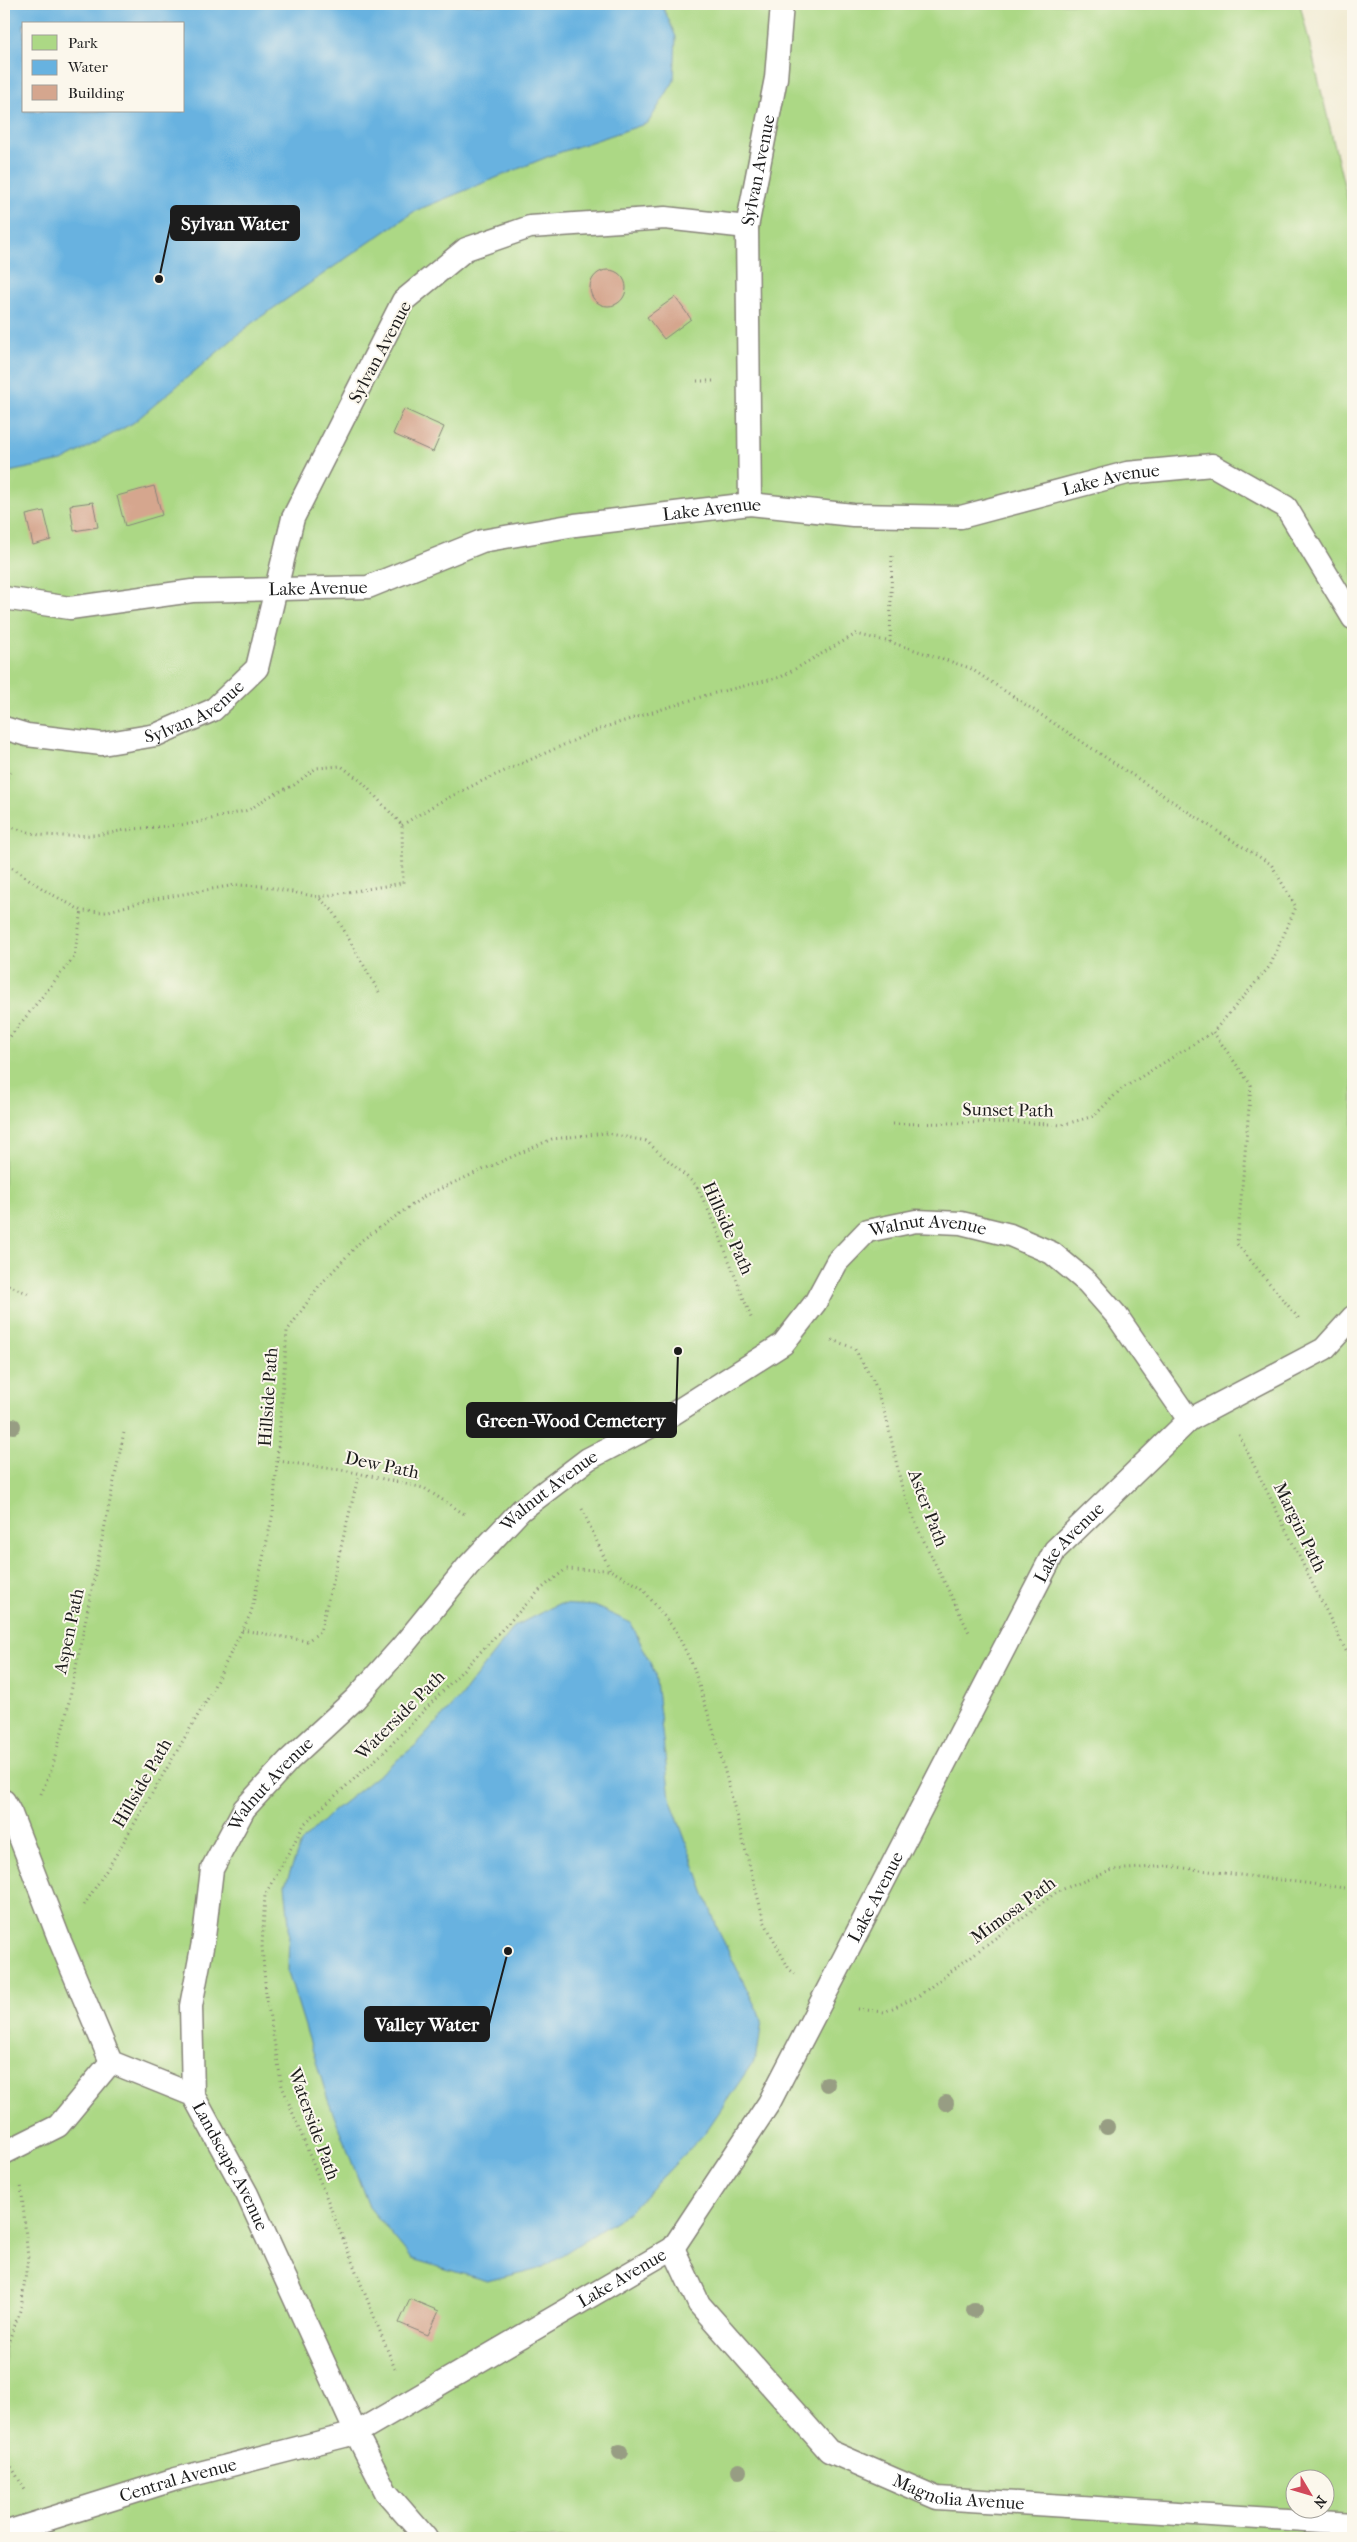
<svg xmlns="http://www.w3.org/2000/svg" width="1357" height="2542" font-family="'IM FELL French Canon',serif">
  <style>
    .green { fill: #acd885; stroke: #647a50; fill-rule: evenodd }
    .water { fill: #67b2e0; stroke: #42677e; fill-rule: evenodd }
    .building { fill: #d5a68e }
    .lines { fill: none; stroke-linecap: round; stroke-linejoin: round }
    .service-casing { stroke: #868478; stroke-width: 25 }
    .path { stroke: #868478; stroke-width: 3; stroke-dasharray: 1 4; stroke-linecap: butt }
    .service { stroke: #fff; stroke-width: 22 }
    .tree { fill: #979d83 }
    .labels { text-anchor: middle; stroke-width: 4; stroke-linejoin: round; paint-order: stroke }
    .street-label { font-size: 18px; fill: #1c1c1c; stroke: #fbf7ec }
    .leader { fill: none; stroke: #1c1c1c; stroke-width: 2 }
    .callout-dot { fill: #1c1c1c; stroke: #fbf7ec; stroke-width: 2 }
    .callout { fill: #1c1c1c; stroke: #1c1c1c; stroke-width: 2 }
    .callout-label { font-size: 19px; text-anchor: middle; font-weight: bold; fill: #fff }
  </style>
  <rect width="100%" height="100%" fill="#fbf7ec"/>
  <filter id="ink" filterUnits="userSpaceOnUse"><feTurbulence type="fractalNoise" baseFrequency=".02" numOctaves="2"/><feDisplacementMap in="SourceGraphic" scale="10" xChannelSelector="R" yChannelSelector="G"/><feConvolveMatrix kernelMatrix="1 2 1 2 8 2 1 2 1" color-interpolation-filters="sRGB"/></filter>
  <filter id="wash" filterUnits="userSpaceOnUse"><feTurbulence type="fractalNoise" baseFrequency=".0096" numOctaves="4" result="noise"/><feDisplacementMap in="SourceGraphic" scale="20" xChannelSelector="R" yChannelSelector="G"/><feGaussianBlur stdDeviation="1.12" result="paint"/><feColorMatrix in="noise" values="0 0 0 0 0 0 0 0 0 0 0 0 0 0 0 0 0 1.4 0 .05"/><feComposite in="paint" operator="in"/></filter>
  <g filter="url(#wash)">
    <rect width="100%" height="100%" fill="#f1ebd3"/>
    <path class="green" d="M4,4h1296l53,218v2316h-1349zM24,24h160v87h-160zM1294,2480h30v30h-30z"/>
    <g class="water">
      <path d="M4,4h658l14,33 -2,44 -26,42 -96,32 -137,56 -163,112 -119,100 -71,38 -58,12zM24,24h160v87h-160z"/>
      <polygon points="558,1604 594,1606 631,1623 655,1673 670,1798 718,1930 762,2020 757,2056 705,2133 629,2212 543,2267 487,2281 412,2259 369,2207 328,2100 288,1972 289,1924 285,1885 301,1843 332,1812 416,1745 460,1697 515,1626"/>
    </g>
    <g id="blocks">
      <g class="building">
        <circle cx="608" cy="288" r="18"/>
        <polygon points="675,297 691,319 664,339 647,317"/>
        <polygon points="404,409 444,427 433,452 393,434"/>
        <polygon points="154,486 162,515 125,526 117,496"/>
        <polygon points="93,502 98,527 74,531 70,505"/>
        <polygon points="44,511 51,540 33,545 26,515"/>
        <polygon points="410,2299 439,2311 428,2335 399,2323"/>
      </g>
    </g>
  </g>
  <g filter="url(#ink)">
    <use href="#blocks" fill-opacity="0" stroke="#868478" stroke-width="1"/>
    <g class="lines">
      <defs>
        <g id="service">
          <polyline points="747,227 750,504"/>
          <path id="s1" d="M4,598l66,10 122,-17 176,-4 114,-46 93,-16 175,-21 103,11 108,2 166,-44 85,-8 74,42 67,111"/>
          <path id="s2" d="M4,728l23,7 75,9 54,-9 57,-25 44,-42 36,-150 110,-217 63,-52 64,-22 135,-9 82,9 29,-149 6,-74"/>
          <path id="s3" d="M4,1801l7,13 49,127 51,121 82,33 54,99 109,239 30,59 40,46"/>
          <path id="s4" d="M193,2095l-2,-89 13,-69 8,-68 32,-60 45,-49 66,-61 51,-57 62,-76 53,-56 67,-51 77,-40 118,-75 32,-41 22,-41 30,-31 49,-10 45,2 49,12 42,18 35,29 30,34 72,104"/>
          <polyline points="4,2153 58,2126 111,2062"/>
          <path id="s5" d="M673,2248l26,56 130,147 108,47 416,26"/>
          <path id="s6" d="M4,2533l172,-54 180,-46 317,-185 96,-145 286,-553 134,-130 135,-71 29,-32"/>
        </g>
      </defs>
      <use href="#service" class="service-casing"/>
      <g class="path">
        <polyline points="697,381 713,381"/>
        <polyline points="890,642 892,552"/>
        <polyline points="4,781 13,769"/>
        <polyline points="4,825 39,835 65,836 96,835 133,829 190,824 249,810 268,797 294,785 316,768 341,766 362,782 402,825 403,883 318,897"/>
        <polyline points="402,825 436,804 482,781 602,728 707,695 781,677 856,634 890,642 970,668 1225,836 1271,864 1296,907 1270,966 1213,1032 1251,1085 1237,1244 1300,1320"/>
        <polyline points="4,862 46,891 82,911 105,912 149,900 235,885 262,886 318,897 333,911 379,992"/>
        <polyline points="4,1044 74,957 82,911"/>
        <polyline points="893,1124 1017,1122 1062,1125 1094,1116 1120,1090 1213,1032"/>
        <polyline points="4,1283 29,1294"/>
        <polyline points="832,1340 854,1348 874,1382 887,1420 902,1488 919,1531 970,1634"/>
        <polyline points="1239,1435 1353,1665"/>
        <polyline points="278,1461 348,1471 424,1488 466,1515"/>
        <polyline points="582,1509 610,1570"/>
        <polyline points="242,1630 307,1641 320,1632 359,1474"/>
        <polyline points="41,1794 52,1768 66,1716 124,1432"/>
        <polyline points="84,1905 113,1860 208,1698 251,1613 273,1513 287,1331 319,1286 362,1240 426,1195 552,1139 606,1133 646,1141 696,1185 715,1224 752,1320"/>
        <polyline points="858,2009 884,2012 917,1997 1058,1891 1113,1870 1168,1866 1353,1889"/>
        <polyline points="4,2354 21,2308 28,2258 21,2184"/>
        <polyline points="395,2369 282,2086 266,1995 262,1946 265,1895 305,1823 384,1752 541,1589 566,1569 610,1570 641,1587 676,1631 693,1666 718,1745 764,1921 789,1969 795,1974"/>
        <polyline points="4,2454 25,2490"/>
      </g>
      <use href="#service" class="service"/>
    </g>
    <g class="tree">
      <circle cx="13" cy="1426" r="8"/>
      <circle cx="827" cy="2084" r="8"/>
      <circle cx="946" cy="2103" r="8"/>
      <circle cx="1107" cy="2127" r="8"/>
      <circle cx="974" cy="2310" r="8"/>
      <circle cx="620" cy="2452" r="8"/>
      <circle cx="739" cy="2471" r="8"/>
    </g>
  </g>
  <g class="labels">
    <g class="street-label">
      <text dy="6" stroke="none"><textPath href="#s2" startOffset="1100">Sylvan Avenue</textPath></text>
      <text transform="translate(380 352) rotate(-62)" y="6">Sylvan Avenue</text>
      <text dy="6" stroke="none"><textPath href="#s1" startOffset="1126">Lake Avenue</textPath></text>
      <text dy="6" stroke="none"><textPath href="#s1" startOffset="721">Lake Avenue</textPath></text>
      <text dy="6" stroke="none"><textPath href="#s1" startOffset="316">Lake Avenue</textPath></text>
      <text dy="6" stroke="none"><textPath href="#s2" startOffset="199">Sylvan Avenue</textPath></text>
      <text transform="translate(1008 1110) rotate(1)" y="6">Sunset Path</text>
      <text transform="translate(728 1228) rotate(66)" y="6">Hillside Path</text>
      <text dy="6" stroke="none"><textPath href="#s4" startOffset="1218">Walnut Avenue</textPath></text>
      <text transform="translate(268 1397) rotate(-86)" y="6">Hillside Path</text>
      <text transform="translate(382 1465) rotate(12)" y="6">Dew Path</text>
      <text dy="6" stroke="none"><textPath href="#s4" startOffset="738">Walnut Avenue</textPath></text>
      <text transform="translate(928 1508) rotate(69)" y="6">Aster Path</text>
      <text transform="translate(1300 1527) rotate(64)" y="6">Margin Path</text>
      <text dy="6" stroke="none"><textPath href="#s6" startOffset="1544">Lake Avenue</textPath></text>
      <text transform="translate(69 1631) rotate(-78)" y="6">Aspen Path</text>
      <text transform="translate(400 1715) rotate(-45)" y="6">Waterside Path</text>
      <text transform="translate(142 1783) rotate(-60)" y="6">Hillside Path</text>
      <text dy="6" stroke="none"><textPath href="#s4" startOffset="332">Walnut Avenue</textPath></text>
      <text dy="6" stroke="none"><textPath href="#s6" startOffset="1139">Lake Avenue</textPath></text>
      <text transform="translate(1013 1910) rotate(-36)" y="6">Mimosa Path</text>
      <text transform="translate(314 2124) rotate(70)" y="6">Waterside Path</text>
      <text dy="6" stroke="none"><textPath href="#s3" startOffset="451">Landscape Avenue</textPath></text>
      <text dy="6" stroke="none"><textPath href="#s6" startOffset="674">Lake Avenue</textPath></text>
      <text dy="6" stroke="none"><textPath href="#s6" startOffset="182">Central Avenue</textPath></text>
      <text dy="6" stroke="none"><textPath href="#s5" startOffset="396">Magnolia Avenue</textPath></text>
    </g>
  </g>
  <path class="leader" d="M159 279L171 223M678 1351L676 1420M508 1951L489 2024"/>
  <g class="callout-dot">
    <circle cx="159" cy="279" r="5"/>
    <circle cx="678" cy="1351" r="5"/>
    <circle cx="508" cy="1951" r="5"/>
  </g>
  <g class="callout">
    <rect x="171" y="206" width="128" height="34" rx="5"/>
    <rect x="467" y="1403" width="209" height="34" rx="5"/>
    <rect x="365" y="2007" width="124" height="34" rx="5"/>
  </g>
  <g class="callout-label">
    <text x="235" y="230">Sylvan Water</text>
    <text x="571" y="1427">Green-Wood Cemetery</text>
    <text x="427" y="2031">Valley Water</text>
  </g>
  <rect width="1357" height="2542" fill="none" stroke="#fbf7ec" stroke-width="20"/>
  <rect x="22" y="22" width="162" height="90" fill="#fbf7ec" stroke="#a29f99"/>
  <rect x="32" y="35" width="25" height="15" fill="#acd885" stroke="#a29f99"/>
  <text x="68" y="48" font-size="15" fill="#1c1c1c">Park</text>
  <rect x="32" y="60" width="25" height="15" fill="#67b2e0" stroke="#a29f99"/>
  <text x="68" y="72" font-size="15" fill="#1c1c1c">Water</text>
  <rect x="32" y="85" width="25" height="15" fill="#d5a68e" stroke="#a29f99"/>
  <text x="68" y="98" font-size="15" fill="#1c1c1c">Building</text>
  <g transform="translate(1310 2494) rotate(128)"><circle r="24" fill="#fbf7ec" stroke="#a29f99"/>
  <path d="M0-4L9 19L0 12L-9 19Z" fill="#d1495b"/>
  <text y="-8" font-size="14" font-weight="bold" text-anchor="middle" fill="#1c1c1c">N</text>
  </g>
</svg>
